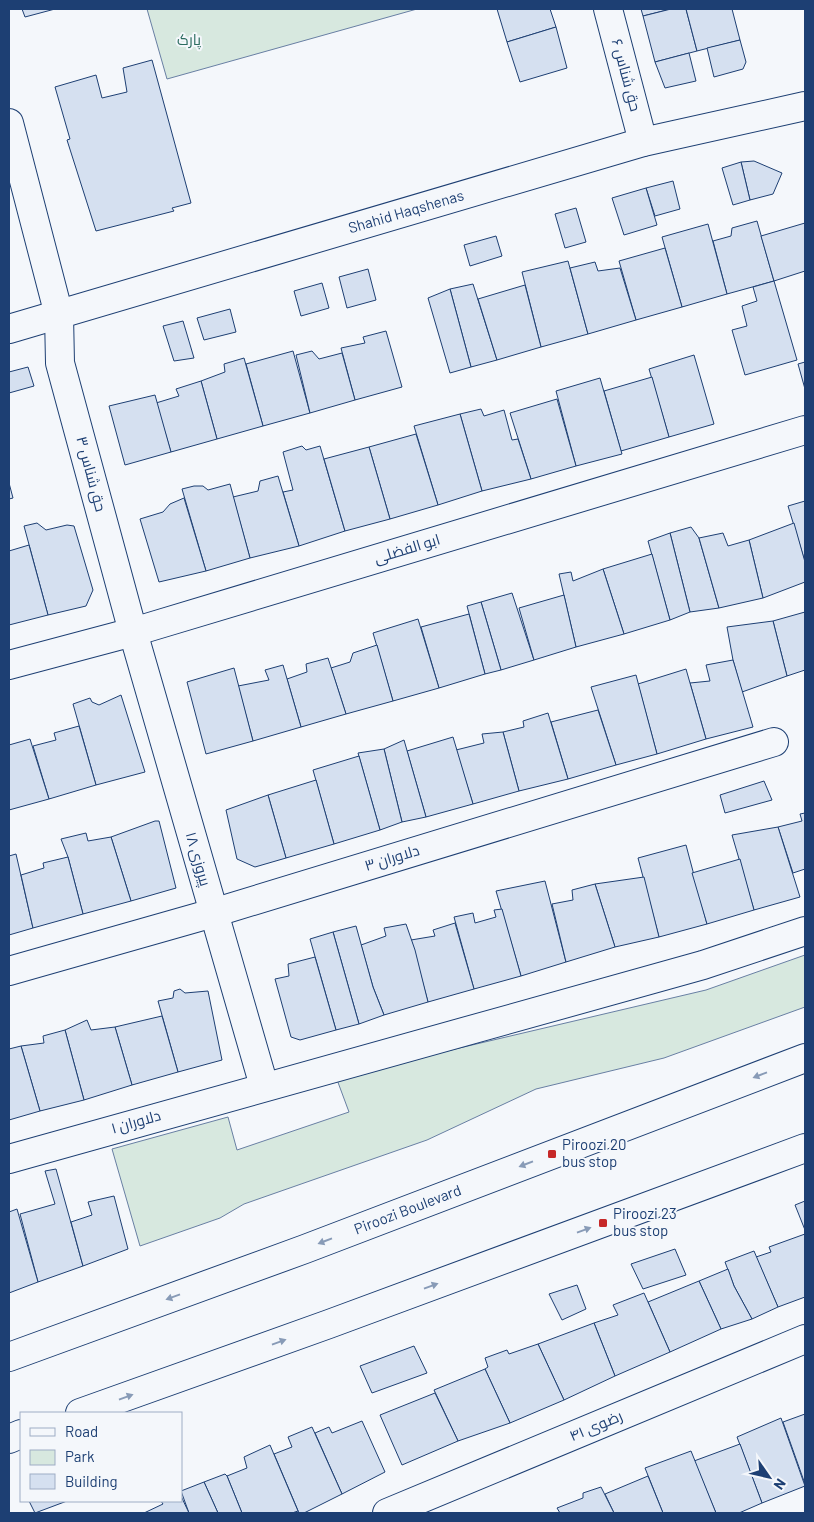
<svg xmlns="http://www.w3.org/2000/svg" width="814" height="1522" font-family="Barlow,Cairo,sans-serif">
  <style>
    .green { fill: #d7e8df; stroke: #687fa3 }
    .building { fill: #d5e0f0; stroke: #1d3f73 }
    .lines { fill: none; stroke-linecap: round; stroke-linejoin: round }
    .street-casing { stroke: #1d3f73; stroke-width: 30 }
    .primary-casing { stroke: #1d3f73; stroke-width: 30 }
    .street { stroke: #f4f7fb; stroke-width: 28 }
    .primary { stroke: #f4f7fb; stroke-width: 28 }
    .oneway { fill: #889bb7 }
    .poi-dot { fill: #c62828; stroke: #f4f7fb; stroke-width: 2 }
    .labels { text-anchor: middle; stroke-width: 4; stroke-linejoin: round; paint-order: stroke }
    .park-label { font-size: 15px; fill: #2c6c60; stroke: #f4f7fb }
    .street-label { font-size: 15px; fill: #1d3f73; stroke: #f4f7fb }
    .poi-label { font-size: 15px; fill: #1d3f73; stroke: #f4f7fb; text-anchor: start }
  </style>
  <rect width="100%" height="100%" fill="#f4f7fb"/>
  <g class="green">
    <polygon points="147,9 417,9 167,79"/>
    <polygon points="805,955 805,1007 664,1058 536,1089 427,1140 244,1204 220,1218 140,1246 112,1149 228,1117 237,1150 349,1112 336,1077 706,990"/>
  </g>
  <g class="building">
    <polygon points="22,9 55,9 25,17"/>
    <polygon points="497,9 550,9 556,27 507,42"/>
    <polygon points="641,9 671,9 643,16"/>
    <polygon points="671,9 686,9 697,51 655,62 643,16"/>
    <polygon points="686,9 732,9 740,40 697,51"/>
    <polygon points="556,27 567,68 520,82 507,42"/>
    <polygon points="740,40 746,62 743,69 714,77 707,48"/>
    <polygon points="689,53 696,81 665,88 655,62"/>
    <polygon points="152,60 191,203 172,208 174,211 96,231 67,140 70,139 55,87 96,75 102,98 127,92 123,68"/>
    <polygon points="754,161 782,173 773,194 750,200 741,162"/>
    <polygon points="741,162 750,200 733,205 722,168"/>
    <polygon points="673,181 680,209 655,216 646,188"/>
    <polygon points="646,188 657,225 624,235 612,198"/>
    <polygon points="576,208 586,242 565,248 555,214"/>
    <polygon points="757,221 774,281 727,294 713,241 731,236 732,228"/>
    <polygon points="805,223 805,271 774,281 761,236"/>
    <polygon points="708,224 727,294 682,307 662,237"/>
    <polygon points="496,236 502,256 470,266 464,245"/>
    <polygon points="665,248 682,307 636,320 619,261"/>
    <polygon points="568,261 588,334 541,347 522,272"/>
    <polygon points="595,262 598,271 620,268 636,320 588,334 570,268"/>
    <polygon points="368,269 376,300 347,308 339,277"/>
    <polygon points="774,281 797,360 745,375 732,330 747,326 742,306 757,301 753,287"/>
    <polygon points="322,283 329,308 301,316 294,291"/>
    <polygon points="473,284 497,360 471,367 450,289"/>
    <polygon points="525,285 541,347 497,360 478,299"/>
    <polygon points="450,289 471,367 450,373 428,298"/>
    <polygon points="230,309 236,332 204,340 197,318"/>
    <polygon points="183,321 194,358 174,361 163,326"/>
    <polygon points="386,331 402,387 355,400 341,348 365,343 363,337"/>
    <polygon points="293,351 310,413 263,426 246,364"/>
    <polygon points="312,351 319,359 342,353 355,400 310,413 296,355"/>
    <polygon points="694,355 714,424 669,437 649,369"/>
    <polygon points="244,358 263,426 217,439 201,381 225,372 224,364"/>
    <polygon points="805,362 805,389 798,364"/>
    <polygon points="28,367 34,386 9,393 9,372"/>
    <polygon points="652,377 669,437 621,451 604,391"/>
    <polygon points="600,378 622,454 576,466 556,391"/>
    <polygon points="201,381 217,439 171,452 156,403 179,396 176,389"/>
    <polygon points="155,395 171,452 125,465 109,406"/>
    <polygon points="557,399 576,466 531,479 510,413"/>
    <polygon points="481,409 484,416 504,410 512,440 518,439 531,479 482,491 460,414"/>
    <polygon points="460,414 482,491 438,505 414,426"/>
    <polygon points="416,434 438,505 390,519 369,447"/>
    <polygon points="302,446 306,450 320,446 345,531 299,546 283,492 293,490 283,452"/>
    <polygon points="369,447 390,519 345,531 324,459"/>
    <polygon points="278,476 299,546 250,558 233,497 258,491 260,481"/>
    <polygon points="9,483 13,498 9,499"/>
    <polygon points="230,484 250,558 206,571 182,489 194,486 203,486 208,490"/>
    <polygon points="184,498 206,571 159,582 140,519 163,512 170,504"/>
    <polygon points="805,501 805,562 788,506"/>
    <polygon points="37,523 46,530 67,525 74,526 93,590 86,606 48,615 24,526"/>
    <polygon points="794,523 805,562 805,582 763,598 749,540"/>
    <polygon points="691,527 699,538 719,608 690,612 670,533"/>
    <polygon points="670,533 690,612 670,620 648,541"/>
    <polygon points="723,533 728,546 749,540 763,598 719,608 699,538"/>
    <polygon points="29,545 48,615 9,625 9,551"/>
    <polygon points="652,554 670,620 624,634 603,569"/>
    <polygon points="603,569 624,634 576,647 559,574 571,572 573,581"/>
    <polygon points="512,593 534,660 501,670 481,602"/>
    <polygon points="564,595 576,647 534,660 519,608"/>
    <polygon points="481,602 501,670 485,674 467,606"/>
    <polygon points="805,612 805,670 787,676 773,621"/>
    <polygon points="469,614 485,674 439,688 421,627"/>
    <polygon points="418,619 439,688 393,701 373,633"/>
    <polygon points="773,621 787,676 742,692 733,660 727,627"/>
    <polygon points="377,645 393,701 346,714 331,668 350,662 353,653"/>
    <polygon points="328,658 346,714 301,727 287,679 307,672 306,664"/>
    <polygon points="733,660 753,727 706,739 690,683 710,681 706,665"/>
    <polygon points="283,665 301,727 253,741 238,686 269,680 265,670"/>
    <polygon points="234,668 253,741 206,754 187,682"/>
    <polygon points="686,669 706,739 657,754 638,684"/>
    <polygon points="636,675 657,754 616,765 591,687"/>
    <polygon points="121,695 145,772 96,785 73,704 90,698 92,702 99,705"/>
    <polygon points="598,710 616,765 568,779 551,722"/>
    <polygon points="548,713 568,779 519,791 503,732 524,727 523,721"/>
    <polygon points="79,726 96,785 49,799 33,746 56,740 54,733"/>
    <polygon points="503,732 519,791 473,804 456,750 484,743 482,734"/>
    <polygon points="453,737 473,804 426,817 407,751"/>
    <polygon points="30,739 49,799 9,810 9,745"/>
    <polygon points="404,740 426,817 402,822 384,749"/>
    <polygon points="384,749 402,822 380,830 358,753"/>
    <polygon points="359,756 380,830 334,844 313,770"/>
    <polygon points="316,780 334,844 286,858 268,795"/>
    <polygon points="764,781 772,800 725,813 720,795"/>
    <polygon points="268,795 286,858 255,867 237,859 226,810"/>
    <polygon points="805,813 805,869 793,873 778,827 802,821 800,814"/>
    <polygon points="155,821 159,821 176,888 131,901 111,837"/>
    <polygon points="778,827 800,897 754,910 732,835"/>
    <polygon points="86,833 88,841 111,837 131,901 83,914 68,857 61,839"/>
    <polygon points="686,845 707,924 659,937 638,858"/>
    <polygon points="16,854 33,928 9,935 9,856"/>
    <polygon points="68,857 83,914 33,928 21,875 44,868 43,863"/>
    <polygon points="740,859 754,910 707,924 692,873"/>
    <polygon points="644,877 659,937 615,947 595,884"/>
    <polygon points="545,881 566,962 521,976 496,891"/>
    <polygon points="595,884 615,947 566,962 552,904 573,900 572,890"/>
    <polygon points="502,909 521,976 474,989 454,917 473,913 475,923 496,917 494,910"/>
    <polygon points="455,923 474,989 428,1002 411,940 435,936 433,930"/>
    <polygon points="406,924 415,950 428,1002 384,1015 373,987 361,945 386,936 384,928"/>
    <polygon points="356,926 373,987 384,1015 359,1024 333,932"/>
    <polygon points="333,932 359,1024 336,1030 310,939"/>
    <polygon points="315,957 336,1030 300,1040 291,1037 275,979 289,976 288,964"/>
    <polygon points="180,989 185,993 208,991 222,1060 178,1072 158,1001 173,998 174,991"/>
    <polygon points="162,1016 178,1072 132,1085 115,1027"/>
    <polygon points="87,1020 91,1030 115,1027 132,1085 84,1100 65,1030"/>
    <polygon points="65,1030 84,1100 40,1111 21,1046 44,1043 43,1036"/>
    <polygon points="21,1046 40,1111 9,1120 9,1049"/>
    <polygon points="56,1169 83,1266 38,1282 20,1214 55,1204 45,1171"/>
    <polygon points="114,1196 128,1249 83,1266 71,1222 92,1215 88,1202"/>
    <polygon points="805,1201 805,1230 795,1205"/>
    <polygon points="17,1209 38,1282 9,1293 9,1212"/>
    <polygon points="805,1234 805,1297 778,1307 756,1257 771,1252 769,1247"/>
    <polygon points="675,1249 686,1275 643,1289 631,1264"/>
    <polygon points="754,1251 778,1307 752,1319 734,1286 725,1262"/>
    <polygon points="728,1269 734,1286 752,1319 721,1329 699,1281"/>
    <polygon points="699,1281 721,1329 670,1352 648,1302"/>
    <polygon points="577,1285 586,1309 562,1320 549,1294"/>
    <polygon points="644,1293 670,1352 615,1376 594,1323 618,1315 613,1305"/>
    <polygon points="594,1323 615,1376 564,1400 538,1344"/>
    <polygon points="538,1344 564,1400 510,1423 485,1369 488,1367 485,1358 507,1350 509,1354"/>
    <polygon points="414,1346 427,1373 372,1393 360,1366"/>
    <polygon points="485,1369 510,1423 458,1441 434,1390"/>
    <polygon points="435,1393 458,1441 402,1465 380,1415"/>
    <polygon points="805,1414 805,1484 783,1422"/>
    <polygon points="781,1418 805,1486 762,1503 737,1437"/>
    <polygon points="362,1421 385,1472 342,1494 315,1433 329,1427 332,1433"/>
    <polygon points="312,1427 342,1494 304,1513 299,1513 274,1454 292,1447 288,1437"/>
    <polygon points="740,1444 762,1503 739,1513 716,1513 694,1461"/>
    <polygon points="270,1445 298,1511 292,1513 242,1513 227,1476 247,1468 244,1457"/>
    <polygon points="691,1451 716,1513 663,1513 645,1468"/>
    <polygon points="225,1474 227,1476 242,1513 218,1513 204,1482"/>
    <polygon points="648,1476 663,1513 614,1513 605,1494"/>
    <polygon points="204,1482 218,1513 189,1513 181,1491"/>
    <polygon points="601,1487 614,1513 560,1513 557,1508 583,1498 583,1493"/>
    <polygon points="181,1496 189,1513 144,1513 163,1504 161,1501 181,1501"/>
    <polygon points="29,1501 67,1501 35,1513"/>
  </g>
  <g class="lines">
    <defs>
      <g id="street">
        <polyline points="608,9 643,142"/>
        <polyline points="9,123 59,315 60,363 133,632 264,1086"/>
        <path id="s1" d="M9,329l634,-187 162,-36"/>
        <polyline points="9,665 133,632 805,430"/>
        <polyline points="9,971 213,913 774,742"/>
        <polyline points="9,1159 703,965 805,931"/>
        <polyline points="387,1513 805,1339"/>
      </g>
      <g id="primary">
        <path id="s2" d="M9,1357l296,-108 500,-191"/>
        <polyline points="80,1413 329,1324 805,1148"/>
        <polyline points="9,1439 21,1434"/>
      </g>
    </defs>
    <use href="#street" class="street-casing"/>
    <use href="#primary" class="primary-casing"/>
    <use href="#street" class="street"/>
    <use href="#primary" class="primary"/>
  </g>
  <defs><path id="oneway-solid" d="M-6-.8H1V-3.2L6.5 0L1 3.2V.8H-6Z" transform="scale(1.25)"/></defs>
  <g class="oneway">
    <use href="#oneway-solid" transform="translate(760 1075) rotate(159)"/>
    <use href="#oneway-solid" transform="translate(526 1164) rotate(159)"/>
    <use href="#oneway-solid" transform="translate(584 1230) rotate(-20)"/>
    <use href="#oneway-solid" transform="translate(325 1241) rotate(159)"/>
    <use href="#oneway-solid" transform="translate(431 1286) rotate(-20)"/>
    <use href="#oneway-solid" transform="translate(173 1297) rotate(160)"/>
    <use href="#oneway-solid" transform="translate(279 1342) rotate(-20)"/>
    <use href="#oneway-solid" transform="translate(126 1397) rotate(-20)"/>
  </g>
  <g class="poi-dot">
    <rect x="547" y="1149" width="10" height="10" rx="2.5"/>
    <rect x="598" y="1218" width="10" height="10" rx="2.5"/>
  </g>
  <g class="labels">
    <g class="park-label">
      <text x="189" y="45">پارک</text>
    </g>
    <g class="street-label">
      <text transform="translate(626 75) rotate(75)" y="5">حق شناس ۶</text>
      <text dy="5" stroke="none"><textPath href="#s1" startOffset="414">Shahid Haqshenas</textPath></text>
      <text transform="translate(91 474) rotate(75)" y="5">حق شناس ۳</text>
      <text transform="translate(407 549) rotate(-17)" y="5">ابو الفضلی</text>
      <text transform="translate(392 858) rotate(-17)" y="5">دلاوران ۳</text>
      <text transform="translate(198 859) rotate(74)" y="5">پیروزی ۱۸</text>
      <text transform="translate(136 1122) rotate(-16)" y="5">دلاوران ۱</text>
      <text dy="5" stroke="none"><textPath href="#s2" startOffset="425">Piroozi Boulevard</textPath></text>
      <text transform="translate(596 1426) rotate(-23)" y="5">رضوی ۴۱</text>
    </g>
    <g class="poi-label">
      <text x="562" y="1150">Piroozi 20<tspan x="562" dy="17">bus stop</tspan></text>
      <text x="613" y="1219">Piroozi 23<tspan x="613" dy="17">bus stop</tspan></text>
    </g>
  </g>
  <rect width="814" height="1522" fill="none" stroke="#1d3f73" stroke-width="20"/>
  <rect x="20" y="1412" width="162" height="90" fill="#f4f7fb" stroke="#9eadc5"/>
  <rect x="30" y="1428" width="25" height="8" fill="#f4f7fb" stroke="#9eadc5"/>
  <text x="65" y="1437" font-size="15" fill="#1d3f73">Road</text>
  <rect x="30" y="1450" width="25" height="15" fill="#d7e8df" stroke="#9eadc5"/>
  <text x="65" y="1462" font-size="15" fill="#1d3f73">Park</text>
  <rect x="30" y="1474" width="25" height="15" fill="#d5e0f0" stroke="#9eadc5"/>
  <text x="65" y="1487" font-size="15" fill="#1d3f73">Building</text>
  <g transform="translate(769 1477) rotate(124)" stroke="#f4f7fb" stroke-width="4" paint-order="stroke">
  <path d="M0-4L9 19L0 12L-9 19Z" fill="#1d3f73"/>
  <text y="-8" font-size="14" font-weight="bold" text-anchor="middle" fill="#1d3f73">N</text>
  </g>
</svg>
